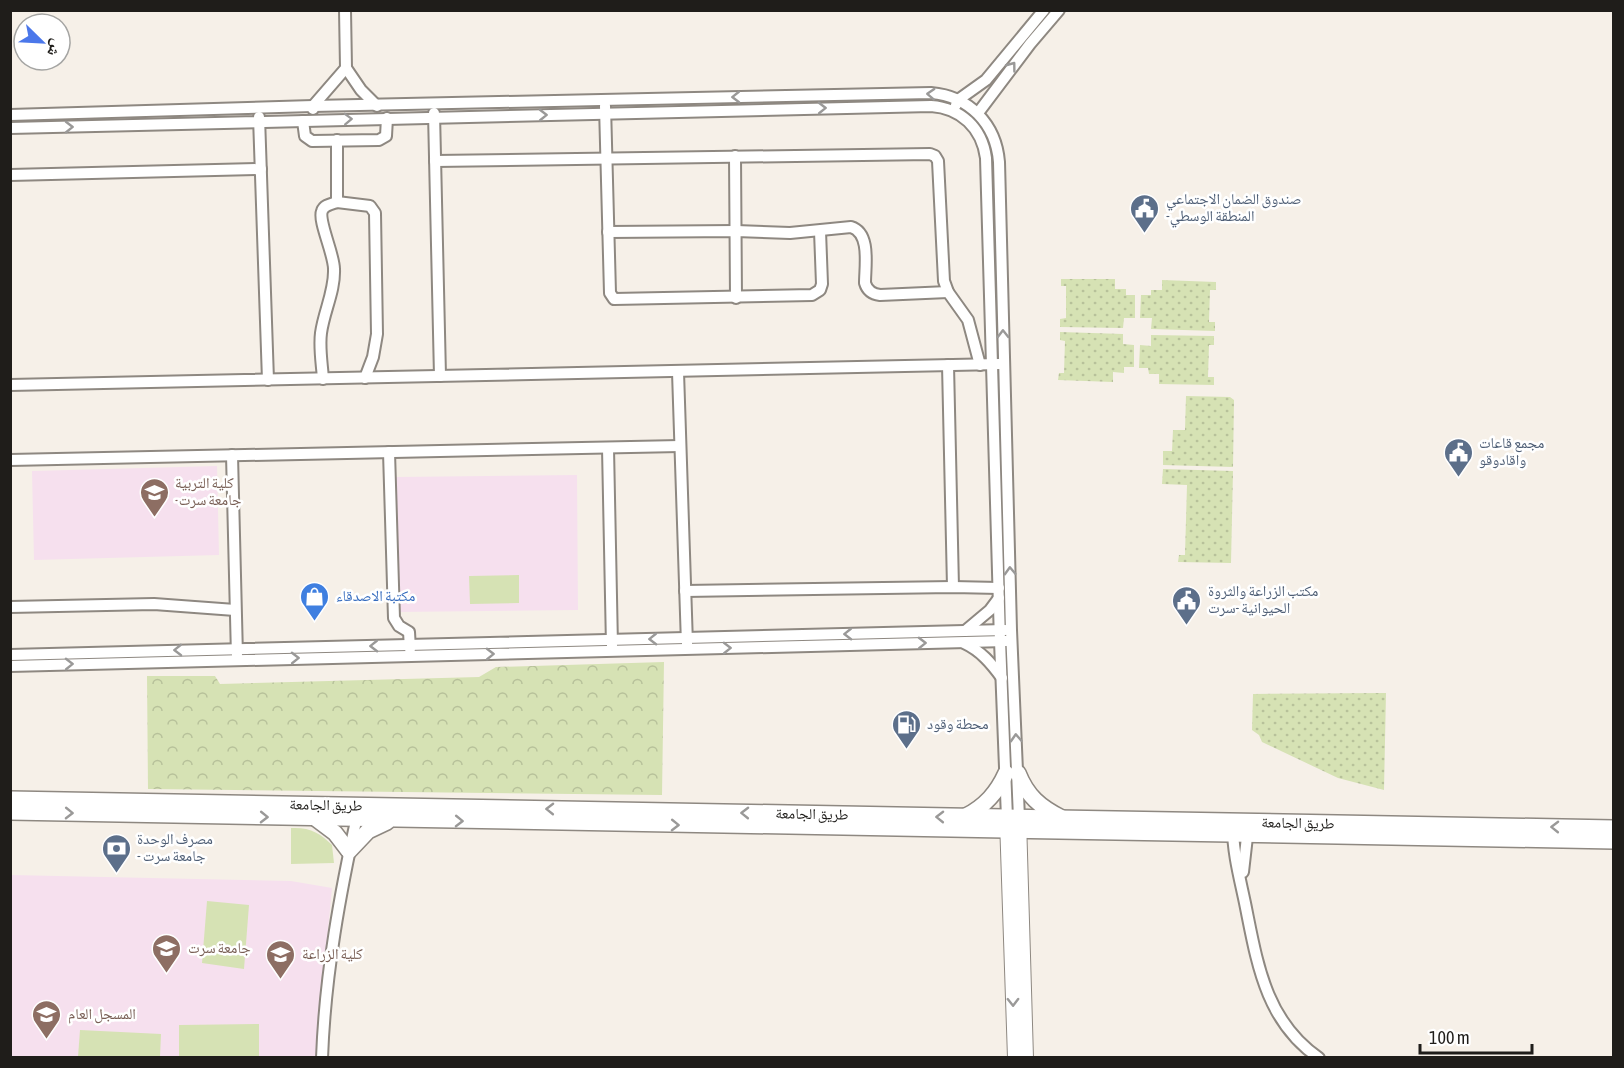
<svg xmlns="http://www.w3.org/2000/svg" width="1624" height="1068" font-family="'Asap Condensed','Noto Naskh Arabic',sans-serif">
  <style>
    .education { fill: #f6e0ee }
    .grass { fill: #d6e2b4 }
    .park { fill: url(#park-crowns) }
    .garden { fill: url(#garden-dots) }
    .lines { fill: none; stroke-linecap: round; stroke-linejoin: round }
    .minor-casing { stroke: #8e8881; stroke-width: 14 }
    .major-casing { stroke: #8e8881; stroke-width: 16 }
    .highway-casing { stroke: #8e8881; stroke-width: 18 }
    .minor { stroke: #fff; stroke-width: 10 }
    .major { stroke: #fff; stroke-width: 14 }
    .highway { stroke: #fff; stroke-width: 15 }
    .oneway { stroke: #9a9998 }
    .labels { text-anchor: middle; stroke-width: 5; stroke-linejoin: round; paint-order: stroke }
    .service-label { font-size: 15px; fill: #4e5e75; stroke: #fff; text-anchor: start }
    .education-label { font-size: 15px; fill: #785e54; stroke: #fff; text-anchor: start }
    .shop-label { font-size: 15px; fill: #366cbe; stroke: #fff; text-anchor: start }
    .street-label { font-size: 15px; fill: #1f1d1a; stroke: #fff }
  </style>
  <defs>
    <pattern id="park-crowns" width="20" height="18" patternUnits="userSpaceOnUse" patternTransform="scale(1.5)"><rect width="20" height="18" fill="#d6e2b4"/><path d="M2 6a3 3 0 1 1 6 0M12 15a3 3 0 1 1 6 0" fill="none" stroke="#b7c19a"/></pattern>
    <pattern id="garden-dots" width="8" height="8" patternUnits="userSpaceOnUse" patternTransform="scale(1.5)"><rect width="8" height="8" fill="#d6e2b4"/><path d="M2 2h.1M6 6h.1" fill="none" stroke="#b7c19a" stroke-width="1.8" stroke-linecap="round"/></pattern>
  </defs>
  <rect width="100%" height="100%" fill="#f6f0e8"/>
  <g class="education">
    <polygon points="217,466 219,555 34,560 32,471"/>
    <polygon points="577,475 578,610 397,612 396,477"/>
    <polygon points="11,875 291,881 332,888 316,1057 11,1058"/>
  </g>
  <g class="grass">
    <polygon points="519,575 519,603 470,604 469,576"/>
    <path d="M291,828c19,-1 29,5 41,17l2,18 -43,1z"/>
    <polygon points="207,901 249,905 244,969 202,963"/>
    <polygon points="259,1024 259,1057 179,1057 179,1025"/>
    <polygon points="80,1030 161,1034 160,1057 78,1057"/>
  </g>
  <polygon class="park" points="664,662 662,795 148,789 147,676 215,676 220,684 479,677 496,667"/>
  <g class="garden">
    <polygon points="1061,279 1115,279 1115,289 1126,289 1126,295 1135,295 1135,318 1124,318 1123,328 1060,327 1060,319 1066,318 1066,286 1061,286"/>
    <polygon points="1162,280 1216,282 1216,290 1210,290 1209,322 1215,322 1215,331 1151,329 1152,318 1140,318 1141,295 1151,295 1151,290 1162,290"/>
    <polygon points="1060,332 1123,334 1123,344 1134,345 1134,367 1124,367 1124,373 1113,372 1113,382 1058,380 1059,373 1064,373 1065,341 1060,340"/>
    <polygon points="1151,335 1214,336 1214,345 1209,345 1208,377 1214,377 1214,385 1159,384 1159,374 1149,374 1148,368 1139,368 1140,345 1151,346"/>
    <polygon points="1186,396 1230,397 1234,400 1233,467 1163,465 1163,451 1172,451 1173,430 1185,430"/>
    <polygon points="1163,469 1233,471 1231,563 1178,562 1179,555 1185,555 1187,485 1162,484"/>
    <polygon points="1386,693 1384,790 1338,778 1262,742 1259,735 1252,730 1253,694"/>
  </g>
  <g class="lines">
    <defs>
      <g id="minor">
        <polyline points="345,10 346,68 361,90 377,106"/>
        <polyline points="956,105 958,100 986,80 1044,10"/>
        <polyline points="605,106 610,293 614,299 812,295 820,290 822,284 820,231"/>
        <polyline points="313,109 313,106 346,68"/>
        <polyline points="434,113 440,376"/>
        <polyline points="978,113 1030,44 1059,10"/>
        <path d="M10,115l303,-9 618,-13c38,3 65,31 68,69l12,468 8,188"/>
        <polyline points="259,117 268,380"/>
        <polyline points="303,121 305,136 312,141 379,140 386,136 387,118"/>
        <path d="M10,128l921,-22c30,2 51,22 55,52l14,483 7,177"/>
        <polyline points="735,156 736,298"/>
        <polyline points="435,161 930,154 935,156 938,161 944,281 948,292 968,320 980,365"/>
        <polyline points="10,175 261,169"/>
        <polyline points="337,202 370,206 375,213 377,334 373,357 365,378"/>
        <path d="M608,232l128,-1 54,2 61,-6c20,6 14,39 14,56 2,7 7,11 15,12l68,-3"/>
        <polyline points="948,365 953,587"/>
        <polyline points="678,372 687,644"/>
        <path d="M323,379c-1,-15 -4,-31 -2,-46 3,-22 14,-42 13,-64 0,-15 -16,-48 -12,-58 2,-6 9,-7 15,-9v-62"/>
        <polyline points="10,385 1000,364"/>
        <polyline points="608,448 612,646"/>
        <polyline points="389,452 394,618 399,626 409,632 410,649"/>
        <polyline points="232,455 237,656"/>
        <polyline points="10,460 680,446"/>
        <polyline points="685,591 953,587 999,588"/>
        <polyline points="10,607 154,604 235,610"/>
        <polyline points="965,631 990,610 999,598"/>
        <path d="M964,643c17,8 27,20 38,35"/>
        <polyline points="10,655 1005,630"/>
        <polyline points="10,666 1006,641"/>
        <path d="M1233,829c0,24 7,50 12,74 12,59 20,118 74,155"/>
        <polyline points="1243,872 1248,828"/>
        <path d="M322,1058c3,-83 18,-165 36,-246"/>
      </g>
      <g id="major">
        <polyline points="1007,820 1015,1058"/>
        <polyline points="1019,820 1026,1058"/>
      </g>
      <g id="highway">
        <path d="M1018,773c9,23 22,34 44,45"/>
        <polyline points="10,799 1614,828"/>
        <polyline points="10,812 1614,841"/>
        <path d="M966,816c19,-10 31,-23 40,-43"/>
        <polyline points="315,818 335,833 348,850"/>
        <polyline points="349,851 368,831 387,822"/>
      </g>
    </defs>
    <use href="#minor" class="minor-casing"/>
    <use href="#major" class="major-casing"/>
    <use href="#highway" class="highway-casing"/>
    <use href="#minor" class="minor"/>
    <use href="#major" class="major"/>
    <use href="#highway" class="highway"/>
  </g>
  <defs><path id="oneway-chevron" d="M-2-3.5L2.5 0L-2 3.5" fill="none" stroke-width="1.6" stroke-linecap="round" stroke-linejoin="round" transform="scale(1.5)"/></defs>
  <g class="oneway">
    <use href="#oneway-chevron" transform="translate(1012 66) rotate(-53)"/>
    <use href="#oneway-chevron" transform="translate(931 94) rotate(-177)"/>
    <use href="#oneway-chevron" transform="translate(736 97) rotate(179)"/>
    <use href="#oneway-chevron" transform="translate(822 108) rotate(-1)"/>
    <use href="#oneway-chevron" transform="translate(543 115) rotate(-1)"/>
    <use href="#oneway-chevron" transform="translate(348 119) rotate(-2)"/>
    <use href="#oneway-chevron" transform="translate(69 127) rotate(-1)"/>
    <use href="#oneway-chevron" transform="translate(1003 334) rotate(-91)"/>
    <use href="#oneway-chevron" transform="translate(1010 571) rotate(-92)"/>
    <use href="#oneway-chevron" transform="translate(848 634) rotate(179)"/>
    <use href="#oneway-chevron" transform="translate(653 639) rotate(179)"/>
    <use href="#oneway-chevron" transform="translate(922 643) rotate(-1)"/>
    <use href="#oneway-chevron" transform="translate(374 646) rotate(179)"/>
    <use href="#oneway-chevron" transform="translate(727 648) rotate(-1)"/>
    <use href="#oneway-chevron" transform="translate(178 650) rotate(179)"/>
    <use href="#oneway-chevron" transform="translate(490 654) rotate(-1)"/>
    <use href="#oneway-chevron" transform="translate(295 658) rotate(-1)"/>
    <use href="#oneway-chevron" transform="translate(69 664) rotate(-1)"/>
    <use href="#oneway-chevron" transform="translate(1016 738) rotate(-93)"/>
    <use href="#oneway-chevron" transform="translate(550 809) rotate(-179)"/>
    <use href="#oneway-chevron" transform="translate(69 813) rotate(1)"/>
    <use href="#oneway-chevron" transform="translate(745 813) rotate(-179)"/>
    <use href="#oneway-chevron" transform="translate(264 817) rotate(1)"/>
    <use href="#oneway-chevron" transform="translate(940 817) rotate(-179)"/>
    <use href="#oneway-chevron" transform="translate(459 821) rotate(1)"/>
    <use href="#oneway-chevron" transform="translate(675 825) rotate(1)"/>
    <use href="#oneway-chevron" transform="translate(1555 827) rotate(-179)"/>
    <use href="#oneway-chevron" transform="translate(1013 1002) rotate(89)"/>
  </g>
  <defs>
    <symbol id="civic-pin" viewBox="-11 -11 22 30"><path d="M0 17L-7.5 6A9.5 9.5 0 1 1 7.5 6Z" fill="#5c6f8a" stroke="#fff"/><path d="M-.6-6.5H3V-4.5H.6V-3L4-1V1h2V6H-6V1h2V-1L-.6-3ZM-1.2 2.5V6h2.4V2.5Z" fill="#fff"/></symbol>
    <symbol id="university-pin" viewBox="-11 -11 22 30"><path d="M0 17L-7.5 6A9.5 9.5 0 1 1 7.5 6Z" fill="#8d6e63" stroke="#fff"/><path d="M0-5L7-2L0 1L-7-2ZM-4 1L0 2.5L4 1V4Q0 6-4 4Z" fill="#fff"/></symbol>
    <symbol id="shop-pin" viewBox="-11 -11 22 30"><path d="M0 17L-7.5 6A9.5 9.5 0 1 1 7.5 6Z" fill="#3f7fe0" stroke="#fff"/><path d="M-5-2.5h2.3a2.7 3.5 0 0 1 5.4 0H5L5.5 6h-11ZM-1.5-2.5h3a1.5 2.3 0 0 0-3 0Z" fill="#fff"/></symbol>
    <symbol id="fuel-pin" viewBox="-11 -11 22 30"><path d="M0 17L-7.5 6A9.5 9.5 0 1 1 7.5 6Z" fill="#5c6f8a" stroke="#fff"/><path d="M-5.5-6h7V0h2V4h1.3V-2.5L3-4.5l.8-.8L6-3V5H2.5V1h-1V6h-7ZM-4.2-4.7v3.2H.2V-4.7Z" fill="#fff"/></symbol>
    <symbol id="bank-pin" viewBox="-11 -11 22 30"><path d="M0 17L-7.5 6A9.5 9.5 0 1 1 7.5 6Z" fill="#5c6f8a" stroke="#fff"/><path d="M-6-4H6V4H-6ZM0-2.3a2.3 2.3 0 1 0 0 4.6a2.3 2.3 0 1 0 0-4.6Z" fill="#fff"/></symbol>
  </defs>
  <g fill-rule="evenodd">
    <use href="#civic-pin" x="1128" y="192" width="33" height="45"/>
    <use href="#civic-pin" x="1442" y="436" width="33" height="45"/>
    <use href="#university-pin" x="138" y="476" width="33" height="45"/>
    <use href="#shop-pin" x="298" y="580" width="33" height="45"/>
    <use href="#civic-pin" x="1170" y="584" width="33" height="45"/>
    <use href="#fuel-pin" x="890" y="708" width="33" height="45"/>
    <use href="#bank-pin" x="100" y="832" width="33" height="45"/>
    <use href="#university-pin" x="150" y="932" width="33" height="45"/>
    <use href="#university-pin" x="264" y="938" width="33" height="45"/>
    <use href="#university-pin" x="30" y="998" width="33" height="45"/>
  </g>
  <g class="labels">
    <g class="service-label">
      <text x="1166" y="204">صندوق الضمان الاجتماعي<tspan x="1166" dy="17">-المنطقة الوسطي</tspan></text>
      <text x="1479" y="448">مجمع قاعات<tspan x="1479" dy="17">واقادوقو</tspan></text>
      <text x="1208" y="596">مكتب الزراعة والثروة<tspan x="1208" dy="17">الحيوانية -سرت</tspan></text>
      <text x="927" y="729">محطة وقود</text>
      <text x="137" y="844">مصرف الوحدة<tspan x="137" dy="17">- جامعة سرت</tspan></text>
    </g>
    <g class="education-label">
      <text x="175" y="488">كلية التربية<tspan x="175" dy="17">-جامعة سرت</tspan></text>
      <text x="188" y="953">جامعة سرت</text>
      <text x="302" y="959">كلية الزراعة</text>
      <text x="68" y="1019">المسجل العام</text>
    </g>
    <g class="shop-label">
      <text x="336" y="601">مكتبة الاصدقاء</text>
    </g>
    <g class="street-label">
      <text transform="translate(326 805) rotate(1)" y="5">طريق الجامعة</text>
      <text transform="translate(812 814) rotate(1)" y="5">طريق الجامعة</text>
      <text transform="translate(1298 823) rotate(1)" y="5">طريق الجامعة</text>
    </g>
  </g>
  <rect width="1624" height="1068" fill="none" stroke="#1f1d1a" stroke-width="24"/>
  <g transform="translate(42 42) rotate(114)"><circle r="28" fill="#ffffff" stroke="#a5a5a3" stroke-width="1.5"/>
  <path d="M0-4.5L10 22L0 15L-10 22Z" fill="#4b77ea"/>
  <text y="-9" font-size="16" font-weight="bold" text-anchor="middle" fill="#1f1d1a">ش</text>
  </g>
  <path d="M1420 1044v9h112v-9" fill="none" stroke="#1f1d1a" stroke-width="3"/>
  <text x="1429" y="1044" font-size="18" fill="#1f1d1a" stroke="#ffffff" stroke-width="4.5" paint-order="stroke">100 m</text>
</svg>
